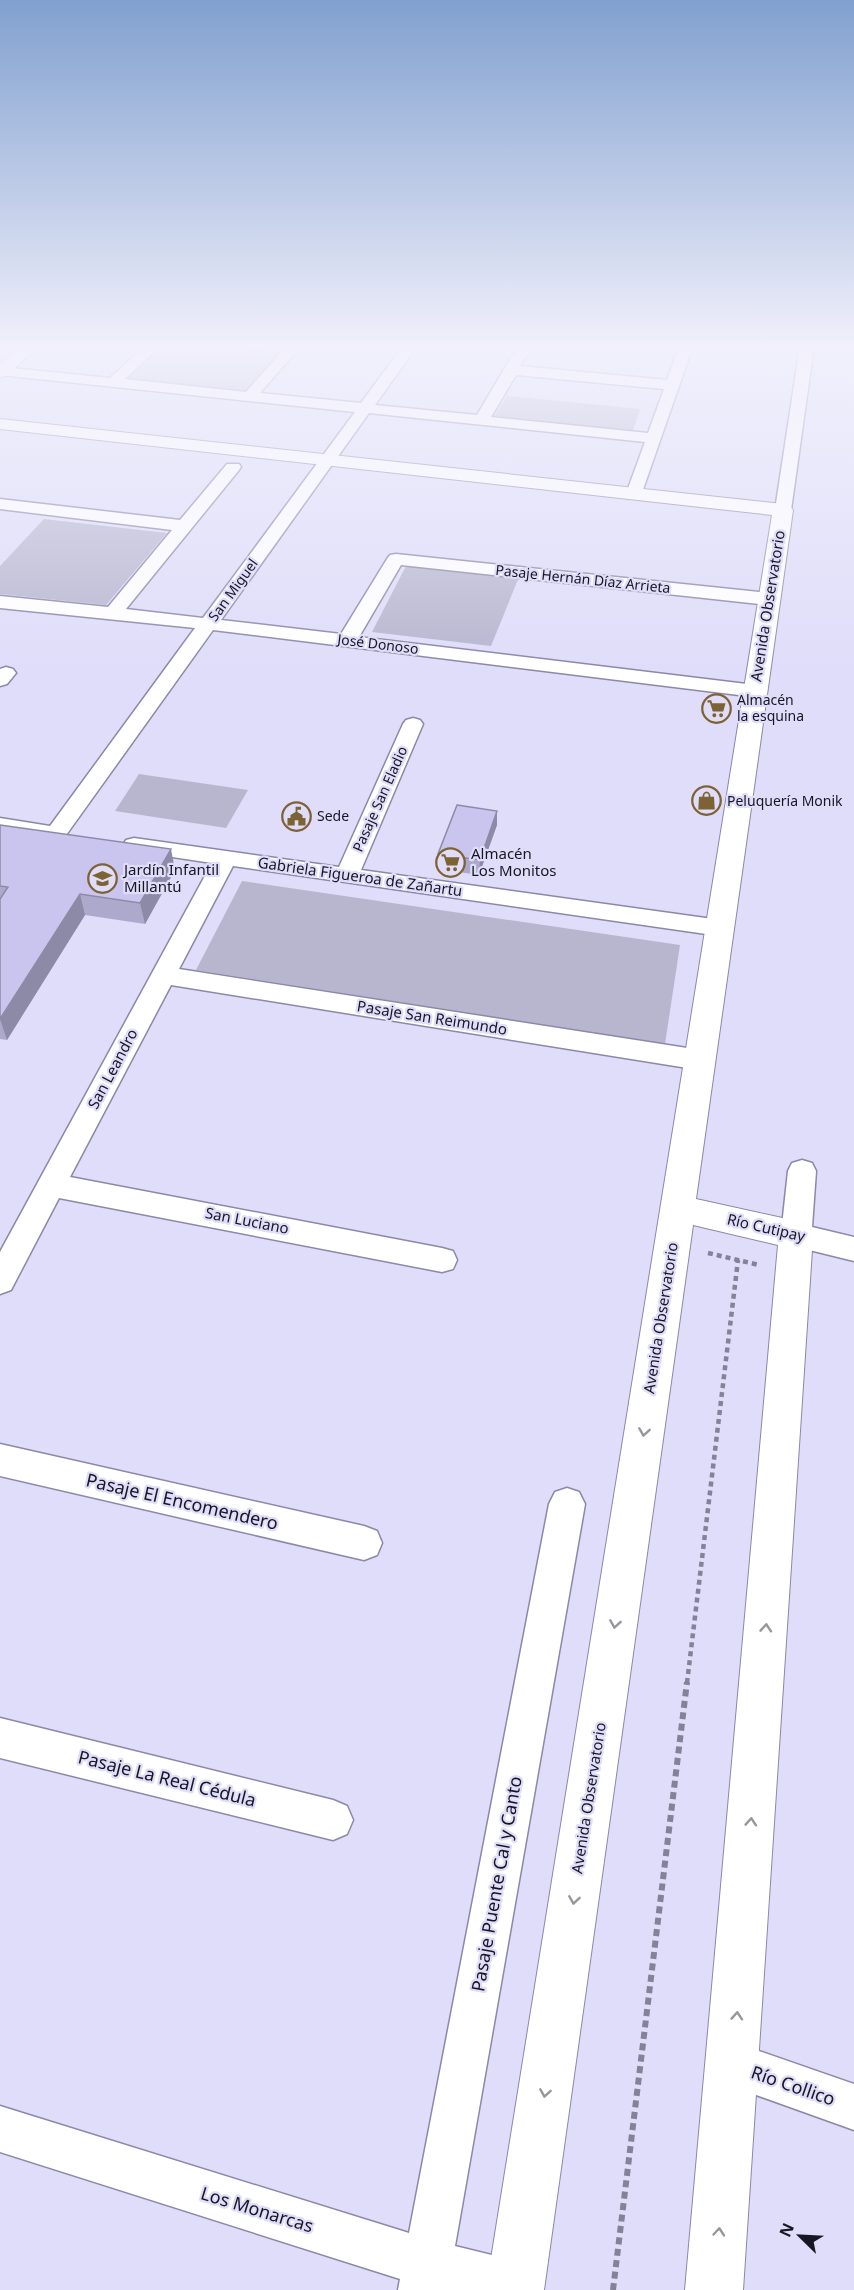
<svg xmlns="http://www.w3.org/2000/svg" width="854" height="2290" font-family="'Noto Sans',sans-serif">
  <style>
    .green { fill: #b8b6cf }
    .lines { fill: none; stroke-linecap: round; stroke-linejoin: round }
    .minor-casing { stroke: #8b88a8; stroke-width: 3 }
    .tertiary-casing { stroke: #8b88a8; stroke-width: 2 }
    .path-far1 { stroke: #848298; stroke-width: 4.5; stroke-dasharray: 5 4; stroke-linecap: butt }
    .path { stroke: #848298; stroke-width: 6; stroke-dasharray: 7 4.5; stroke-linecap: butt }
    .minor { fill: #fff; fill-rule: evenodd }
    .tertiary { fill: #fff; fill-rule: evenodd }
    .wall { fill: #ada9cd }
    .shaded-wall { fill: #8d8aa7 }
    .building { fill: #c9c5ee; stroke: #8d8aa7; stroke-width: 1.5 }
    .oneway { stroke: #97969c }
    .labels { text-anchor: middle; stroke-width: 4.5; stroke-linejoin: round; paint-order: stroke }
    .far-street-label { font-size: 14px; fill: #181623; stroke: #dfddf9 }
    .far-poi-label { font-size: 14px; fill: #181623; stroke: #dfddf9; text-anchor: start }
    .street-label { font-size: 15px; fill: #181623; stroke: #dfddf9 }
    .poi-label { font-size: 15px; fill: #181623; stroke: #dfddf9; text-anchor: start }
    .near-street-label { font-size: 18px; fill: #181623; stroke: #dfddf9 }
  </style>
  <rect width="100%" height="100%" fill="#dfddf9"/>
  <g class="green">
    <polygon points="160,346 248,346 286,351 247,393 124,380"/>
    <polygon points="507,396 640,409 633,431 494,416"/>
    <polygon points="44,519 167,533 106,605 0,594 0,566"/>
    <polygon points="407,564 519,577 491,646 372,632"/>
    <polygon points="139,774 248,790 226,828 115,811"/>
    <polygon points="242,881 680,945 665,1044 196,970"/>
  </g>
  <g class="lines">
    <defs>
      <g id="minor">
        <path d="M145,346h15l-35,33 121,13 41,-46h14l-41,47 101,10 42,-57h14l-42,59 102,10 41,-69h14l-12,20 147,14 12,-34h14l-53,152h-12l-2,-4 19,-52 -276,-29 -148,207 120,14 46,-75 3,-4 6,-1 373,39 7,2 2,4 -2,4 -7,2 -368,-40 -42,72 396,48 7,2 3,4 -3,4 -7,2 -542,-67 -149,208 -11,2 -53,-8v-14l50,8 145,-198 -195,-20v-12l108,11 64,-77 -172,-21v-10l180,21 47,-56h12l2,3 -2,3 -113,139 77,9 152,-206 -355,-37 1,-8 109,11zM516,375l148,14 -16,44 -157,-16z"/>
        <polygon points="800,346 814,346 791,510 783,515 775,510"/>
        <polygon points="6,667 13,669 16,673 7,684 0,686 0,669"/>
        <polygon points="413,718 420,720 423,724 361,870 720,920 729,922 732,928 729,934 720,936 233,866 179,969 700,1050 710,1053 713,1060 710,1067 700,1070 171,985 70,1177 442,1248 453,1251 457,1260 453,1269 442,1272 59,1198 11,1290 0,1294 0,1252 212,863 126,850 123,845 126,840 134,838 339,867 403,724 406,720"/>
        <polygon points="802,1160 812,1163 816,1171 812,1227 854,1237 854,1261 785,1244 781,1235 788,1171 792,1163"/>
        <polygon points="0,1444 364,1526 377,1531 382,1543 377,1555 364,1560 0,1476"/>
        <polygon points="567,1488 579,1492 585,1504 455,2246 516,2261 533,2269 541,2286 539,2290 398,2290 400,2279 0,2152 0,2106 409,2233 549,1504 555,1492"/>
        <polygon points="0,1718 333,1800 347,1806 353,1820 347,1834 333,1840 0,1758"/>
        <polygon points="733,2042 854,2084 854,2130 717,2081 710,2065 717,2049"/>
      </g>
      <g id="tertiary">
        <polygon points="21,346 39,346 6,376 0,377 0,364"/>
        <polygon points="0,419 783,504 790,506 793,510 696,1199 796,1221 808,1225 813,1235 743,2290 685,2290 778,1245 693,1225 544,2290 486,2290 772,515 0,429"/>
      </g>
    </defs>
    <use href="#minor" class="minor-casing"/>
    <use href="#tertiary" class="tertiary-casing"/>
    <g class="path-far1">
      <polyline points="708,1253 759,1265"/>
      <polyline points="687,1683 738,1260"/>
    </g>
    <polyline class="path" points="613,2290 687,1682"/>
    <use href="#minor" class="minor"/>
    <use href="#tertiary" class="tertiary"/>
  </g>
  <g class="wall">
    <polygon points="0,825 175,870 145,924 85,915 7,1040 0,1039"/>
    <polygon points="497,825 479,875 438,869 438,854"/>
  </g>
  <g class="shaded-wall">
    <polygon points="497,811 497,825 479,875 480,860"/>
    <polygon points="171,849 175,870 145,924 140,903"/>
    <polygon points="80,894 85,915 7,1040 0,1019"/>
  </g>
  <g class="building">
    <polygon points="457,805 497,811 480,860 438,854"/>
    <polygon points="0,825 171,849 140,903 80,894 0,1019 0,899 8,887 0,886"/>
  </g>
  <defs><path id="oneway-chevron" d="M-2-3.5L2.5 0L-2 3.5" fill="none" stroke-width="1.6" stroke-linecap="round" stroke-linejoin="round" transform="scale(1.5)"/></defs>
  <g class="oneway">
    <use href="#oneway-chevron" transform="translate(644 1432) rotate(99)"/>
    <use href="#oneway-chevron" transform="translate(615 1624) rotate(99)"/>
    <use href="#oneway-chevron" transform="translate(766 1628) rotate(-86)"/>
    <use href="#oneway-chevron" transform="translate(751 1822) rotate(-86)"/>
    <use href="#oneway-chevron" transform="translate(574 1900) rotate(99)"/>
    <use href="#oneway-chevron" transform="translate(737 2016) rotate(-86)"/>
    <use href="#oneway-chevron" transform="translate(545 2093) rotate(99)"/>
    <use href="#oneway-chevron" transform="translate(719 2232) rotate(-85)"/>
  </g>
  <linearGradient id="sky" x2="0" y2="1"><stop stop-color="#81a0cf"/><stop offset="0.52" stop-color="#f1f0fc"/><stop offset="1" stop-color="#f1f0fc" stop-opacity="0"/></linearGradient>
  <rect width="854" height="666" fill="url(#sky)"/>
  <defs>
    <symbol id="supermarket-ring" viewBox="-11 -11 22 22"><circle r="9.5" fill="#dfddf9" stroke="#7d6234" stroke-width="1.5"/><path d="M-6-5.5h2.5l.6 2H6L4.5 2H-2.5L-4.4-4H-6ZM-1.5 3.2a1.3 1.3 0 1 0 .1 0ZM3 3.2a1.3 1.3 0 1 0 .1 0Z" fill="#7d6234"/></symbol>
    <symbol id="shop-ring" viewBox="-11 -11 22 22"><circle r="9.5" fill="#dfddf9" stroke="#7d6234" stroke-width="1.5"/><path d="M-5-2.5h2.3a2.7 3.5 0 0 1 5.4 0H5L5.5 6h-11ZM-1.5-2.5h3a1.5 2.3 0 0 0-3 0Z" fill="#7d6234"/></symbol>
    <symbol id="civic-ring" viewBox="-11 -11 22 22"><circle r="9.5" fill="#dfddf9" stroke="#7d6234" stroke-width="1.5"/><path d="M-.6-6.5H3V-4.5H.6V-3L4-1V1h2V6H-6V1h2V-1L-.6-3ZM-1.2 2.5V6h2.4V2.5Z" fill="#7d6234"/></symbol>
    <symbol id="school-ring" viewBox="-11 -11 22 22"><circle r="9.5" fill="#dfddf9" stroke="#7d6234" stroke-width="1.5"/><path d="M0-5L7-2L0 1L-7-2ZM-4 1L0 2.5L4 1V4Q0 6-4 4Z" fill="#7d6234"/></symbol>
  </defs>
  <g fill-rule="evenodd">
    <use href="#supermarket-ring" x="700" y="692" width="33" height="33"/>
    <use href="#shop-ring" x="690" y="784" width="33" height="33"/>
    <use href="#civic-ring" x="280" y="800" width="33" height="33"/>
    <use href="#supermarket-ring" x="434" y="846" width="33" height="33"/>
    <use href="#school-ring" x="86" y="862" width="33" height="33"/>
  </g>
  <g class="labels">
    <g class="far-street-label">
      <text transform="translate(583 579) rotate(6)" y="5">Pasaje Hernán Díaz Arrieta</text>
      <text transform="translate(233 590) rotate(-54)" y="5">San Miguel</text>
      <text transform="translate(378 644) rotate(7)" y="5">José Donoso</text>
      <text transform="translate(380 799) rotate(-66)" y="5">Pasaje San Eladio</text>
    </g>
    <g class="far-poi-label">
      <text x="737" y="705">Almacén<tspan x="737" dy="16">la esquina</tspan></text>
      <text x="727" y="806">Peluquería Monik</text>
      <text x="317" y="821">Sede</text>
    </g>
    <g class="street-label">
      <text transform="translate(768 606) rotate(-81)" y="5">Avenida Observatorio</text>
      <text transform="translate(360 877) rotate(8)" y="5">Gabriela Figueroa de Zañartu</text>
      <text transform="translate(432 1018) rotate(9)" y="5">Pasaje San Reimundo</text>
      <text transform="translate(113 1069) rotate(-62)" y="5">San Leandro</text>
      <text transform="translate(247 1221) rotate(11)" y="5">San Luciano</text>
      <text transform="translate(766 1228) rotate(13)" y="5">Río Cutipay</text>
      <text transform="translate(661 1318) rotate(-81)" y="5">Avenida Observatorio</text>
      <text transform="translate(589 1798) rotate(-81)" y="5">Avenida Observatorio</text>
    </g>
    <g class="poi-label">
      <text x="471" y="859">Almacén<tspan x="471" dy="17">Los Monitos</tspan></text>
      <text x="124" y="875">Jardín Infantil<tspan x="124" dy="17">Millantú</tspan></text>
    </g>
    <g class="near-street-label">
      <text transform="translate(182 1502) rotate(13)" y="6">Pasaje El Encomendero</text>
      <text transform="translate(167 1779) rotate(14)" y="6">Pasaje La Real Cédula</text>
      <text transform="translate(497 1884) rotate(-80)" y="6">Pasaje Puente Cal y Canto</text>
      <text transform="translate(793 2086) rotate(19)" y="6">Río Collico</text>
      <text transform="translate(257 2210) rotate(17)" y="6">Los Monarcas</text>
    </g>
  </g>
  <g transform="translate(800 2236) rotate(294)" stroke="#dfddf9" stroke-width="4.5" paint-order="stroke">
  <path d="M0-4.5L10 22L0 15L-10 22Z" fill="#181623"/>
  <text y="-9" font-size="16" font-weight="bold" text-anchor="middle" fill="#181623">N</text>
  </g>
</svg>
